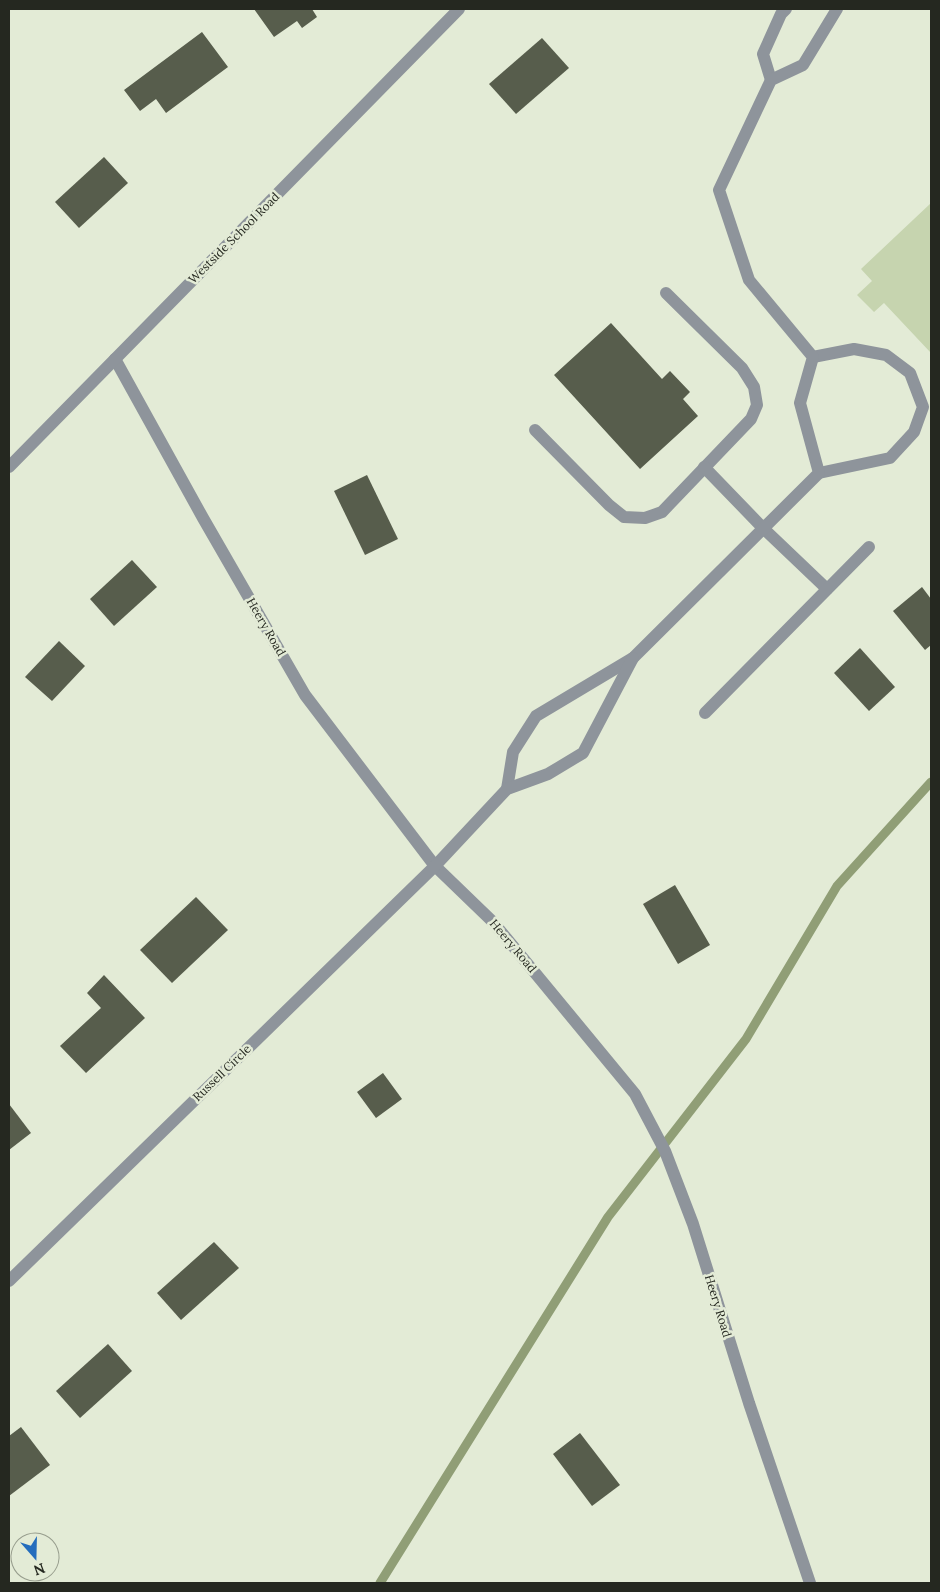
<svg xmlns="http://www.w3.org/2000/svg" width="940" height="1592" font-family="Lora,serif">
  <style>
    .green { fill: #c6d4af }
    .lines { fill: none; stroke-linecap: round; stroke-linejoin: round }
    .stream { stroke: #909e76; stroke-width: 9 }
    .building { fill: #575d4c }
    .minor { stroke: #8e949b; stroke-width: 12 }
    .labels { text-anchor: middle; stroke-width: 5; stroke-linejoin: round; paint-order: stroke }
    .street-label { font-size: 12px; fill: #252820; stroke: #e3ebd6 }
  </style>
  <rect width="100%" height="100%" fill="#e3ebd6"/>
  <polygon class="green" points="931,203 931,353 884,303 874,312 857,295 872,281 861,269"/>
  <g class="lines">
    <polyline class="stream" points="380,1583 608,1217 746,1039 837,886 931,782"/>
  </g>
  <g class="building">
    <polygon points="254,9 312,9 317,17 302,28 297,21 274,37"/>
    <polygon points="202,32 228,67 166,113 156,99 140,111 124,90"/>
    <polygon points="542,38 569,68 516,114 489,84"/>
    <polygon points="104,157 128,183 79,228 55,202"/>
    <polygon points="611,323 662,379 670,371 690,392 683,399 698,416 640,469 554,375"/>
    <polygon points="367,475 398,539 365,555 334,491"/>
    <polygon points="132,560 157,587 114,626 90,599"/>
    <polygon points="922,587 931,599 931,645 925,650 893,611"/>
    <polygon points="59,641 85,666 52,701 25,677"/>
    <polygon points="860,648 895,687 869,711 834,673"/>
    <polygon points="675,885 710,945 678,964 643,904"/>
    <polygon points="196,897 228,930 172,983 140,950"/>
    <polygon points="104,975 145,1018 86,1073 60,1046 101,1008 87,993"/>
    <polygon points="383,1073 402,1099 376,1118 357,1092"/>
    <polygon points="9,1104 31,1133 9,1150"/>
    <polygon points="214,1242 239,1268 181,1320 157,1293"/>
    <polygon points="108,1344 132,1371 80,1418 56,1391"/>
    <polygon points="21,1427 50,1465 9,1496 9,1436"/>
    <polygon points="580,1433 620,1485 592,1506 553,1454"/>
  </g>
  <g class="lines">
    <g class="minor">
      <polyline points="771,80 763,54 781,14 786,9"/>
      <polyline points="813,357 854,349 886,355 910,373 923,407 914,432 890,458 819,473"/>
      <polyline points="115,359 203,518 305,695 435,866 493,922 635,1094 665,1151 693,1224 749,1403 810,1583"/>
      <polyline points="535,430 609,505 624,517 645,518 662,512 751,419 757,405 754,387 742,368 666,293"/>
      <polyline points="9,467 459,9"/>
      <polyline points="704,467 763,528 827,589"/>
      <polyline points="705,713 869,547"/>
      <polyline points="507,789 513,752 536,716 633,658 819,473 800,403 813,357 749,280 719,190 771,80 803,65 837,9"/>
      <polyline points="9,1281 435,866 507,789 548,774 583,753 633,658"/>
    </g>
  </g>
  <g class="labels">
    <g class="street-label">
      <text transform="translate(234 238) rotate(-45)" y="4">Westside School Road</text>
      <text transform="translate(266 627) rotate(60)" y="4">Heery Road</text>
      <text transform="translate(513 946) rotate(50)" y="4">Heery Road</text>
      <text transform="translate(222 1073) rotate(-44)" y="4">Russell Circle</text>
      <text transform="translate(718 1306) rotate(73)" y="4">Heery Road</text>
    </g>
  </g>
  <rect width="940" height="1592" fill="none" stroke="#252820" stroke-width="20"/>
  <g transform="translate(35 1557) rotate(160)"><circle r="24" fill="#e3ebd6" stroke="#979d8d"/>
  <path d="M0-4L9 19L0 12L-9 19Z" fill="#246dbd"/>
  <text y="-8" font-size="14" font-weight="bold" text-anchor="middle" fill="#252820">N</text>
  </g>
</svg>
